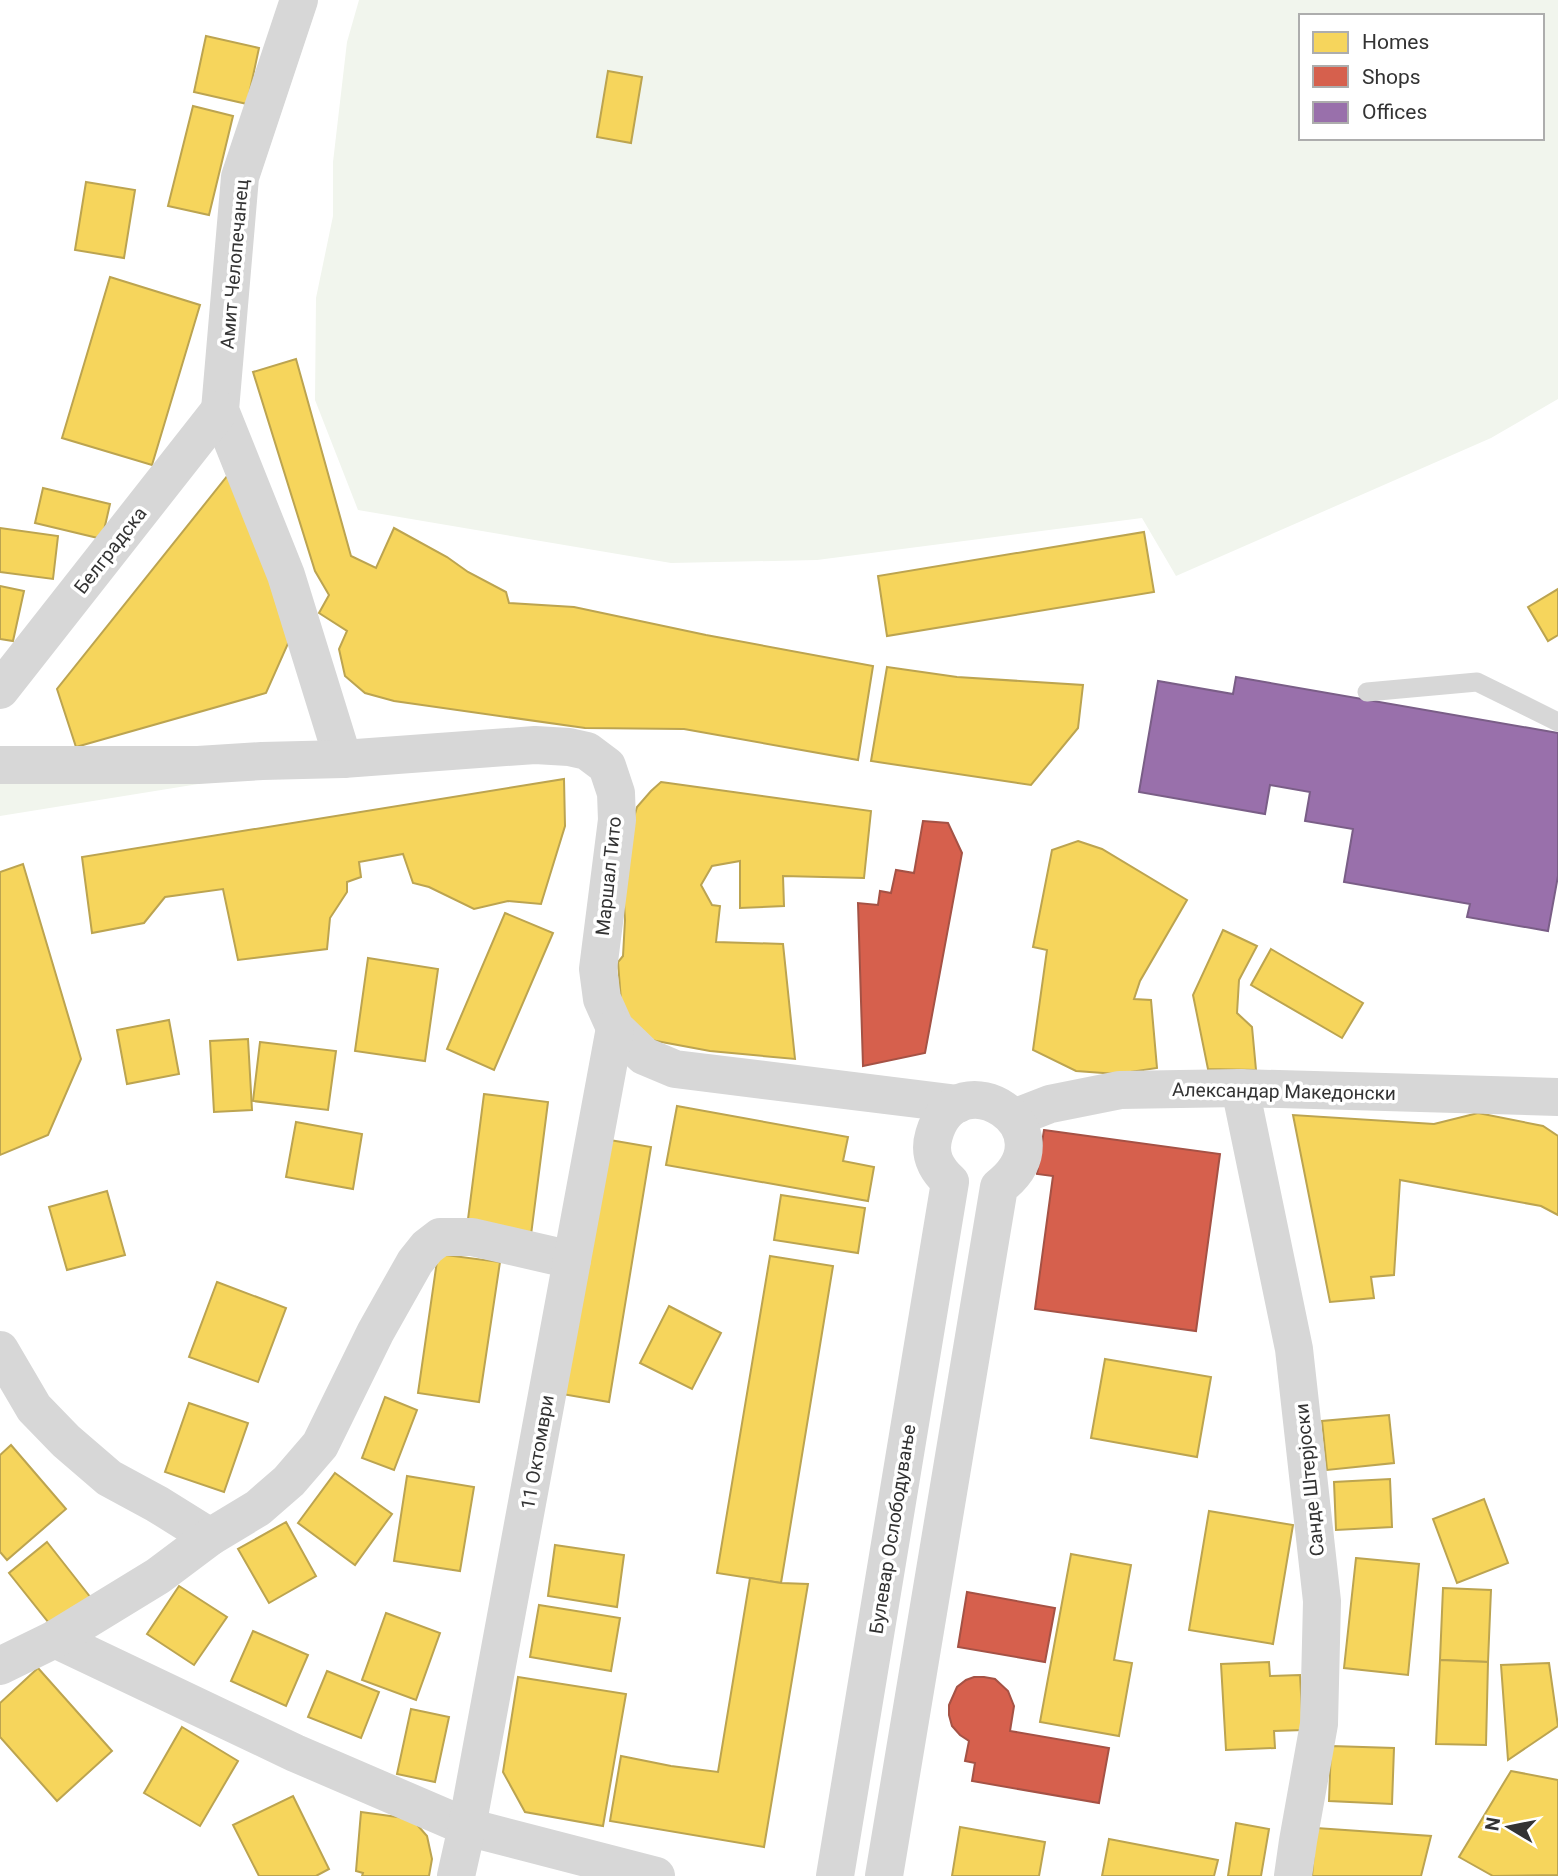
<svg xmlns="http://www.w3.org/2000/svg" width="1558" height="1876" font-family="Roboto,sans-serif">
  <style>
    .green { fill: #f1f5ed; fill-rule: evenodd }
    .homes { fill: #f6d55c; stroke: #bca450; stroke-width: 2 }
    .shops { fill: #d6604d; stroke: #a55245; stroke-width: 2 }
    .offices { fill: #9970ab; stroke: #7a5e87; stroke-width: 2 }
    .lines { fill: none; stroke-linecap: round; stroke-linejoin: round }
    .lane { stroke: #d7d7d7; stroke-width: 19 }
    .street { stroke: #d7d7d7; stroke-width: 38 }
    .labels { text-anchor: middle; stroke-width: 7; stroke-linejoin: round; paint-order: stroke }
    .street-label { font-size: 19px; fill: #333; stroke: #fff }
  </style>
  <rect width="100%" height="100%" fill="#fff"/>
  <g class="green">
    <path d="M359,0h1199v399l-67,39 -315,138 -34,-58 -325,42 -146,3 -313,-53 -43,-110 1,-102 17,-82v-54l14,-120zM1301,16h241v122h-241z"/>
    <polygon points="0,777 217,781 0,816"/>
  </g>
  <g class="homes">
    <polygon points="206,36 259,48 247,104 194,92"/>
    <polygon points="608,71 642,77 631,143 597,137"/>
    <polygon points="193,106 233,116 209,215 168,206"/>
    <polygon points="86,182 135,190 124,258 75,250"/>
    <polygon points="110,277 200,305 152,465 62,438"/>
    <polygon points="296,359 351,556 376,568 394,528 447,557 468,572 506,592 509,603 574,607 706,635 873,666 858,760 684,729 585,728 394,701 365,693 345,676 339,649 347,631 319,613 329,595 315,571 253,372"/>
    <polygon points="232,470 294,630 266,693 76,747 57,689"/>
    <polygon points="43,488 110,504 102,539 35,523"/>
    <polygon points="0,528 58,536 53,579 0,572"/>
    <polygon points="1144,532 1154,592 887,636 878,576"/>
    <polygon points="0,586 24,591 13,641 0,639"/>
    <polygon points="1558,589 1558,635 1548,641 1528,607"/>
    <polygon points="887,667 957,677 1083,685 1078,728 1031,785 871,761"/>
    <polygon points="564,779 565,826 541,904 508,901 474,909 429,887 413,883 403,854 359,862 361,877 347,882 347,892 330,918 327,949 238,960 223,889 165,897 144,923 92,933 82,857"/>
    <polygon points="661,782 871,811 864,878 783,876 784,906 740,908 740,861 712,866 701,885 712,905 720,906 716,942 783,944 795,1059 710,1051 651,1040 622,1014 618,962 623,956 625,920 622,870 629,834 637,807 651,791"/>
    <polygon points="1078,841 1102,849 1187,900 1140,981 1134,999 1151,1000 1157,1068 1117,1074 1076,1071 1033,1050 1047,950 1033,947 1052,850"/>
    <polygon points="23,864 81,1059 48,1135 0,1155 0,872"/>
    <polygon points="505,913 553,933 494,1070 447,1049"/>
    <polygon points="1223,930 1257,946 1239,980 1237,1013 1252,1027 1256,1070 1208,1069 1193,995"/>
    <polygon points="1271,949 1363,1003 1342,1038 1251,985"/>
    <polygon points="368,958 438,969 425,1061 355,1051"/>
    <polygon points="169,1020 179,1074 127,1084 117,1030"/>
    <polygon points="248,1039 252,1110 214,1112 210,1041"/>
    <polygon points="260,1042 336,1051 328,1110 253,1101"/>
    <polygon points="484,1094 548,1102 531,1235 467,1227"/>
    <polygon points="677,1106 848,1137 843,1161 874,1167 868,1201 666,1165"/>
    <polygon points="1478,1113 1543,1126 1558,1136 1558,1215 1541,1206 1400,1180 1394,1275 1371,1277 1374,1298 1330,1302 1293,1115 1434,1124"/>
    <polygon points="296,1122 362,1134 353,1189 286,1177"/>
    <polygon points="604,1139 651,1147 609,1402 562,1394"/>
    <polygon points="107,1191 125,1255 67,1270 49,1207"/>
    <polygon points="781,1195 865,1208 858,1253 774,1240"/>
    <polygon points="438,1254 500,1262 479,1402 418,1393"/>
    <polygon points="770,1256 833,1266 781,1583 717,1573"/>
    <polygon points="217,1282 286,1308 258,1382 189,1357"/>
    <polygon points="669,1306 721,1333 692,1389 640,1363"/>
    <polygon points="1105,1359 1211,1377 1197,1457 1091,1438"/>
    <polygon points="385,1397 417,1410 394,1470 362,1458"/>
    <polygon points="189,1403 248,1423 224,1492 165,1472"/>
    <polygon points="1389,1415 1394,1463 1327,1470 1322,1421"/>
    <polygon points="11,1445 66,1509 7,1560 0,1552 0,1455"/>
    <polygon points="335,1473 392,1514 355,1565 298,1523"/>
    <polygon points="407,1476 474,1487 460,1571 394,1561"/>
    <polygon points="1390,1479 1392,1527 1336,1530 1334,1482"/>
    <polygon points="1484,1499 1508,1563 1457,1583 1433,1519"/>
    <polygon points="1209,1511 1293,1525 1273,1644 1189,1630"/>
    <polygon points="286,1522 316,1576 269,1603 238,1549"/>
    <polygon points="47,1542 91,1598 53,1628 9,1573"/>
    <polygon points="555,1545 624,1555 617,1607 548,1596"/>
    <polygon points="1071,1554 1131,1565 1114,1660 1132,1663 1119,1736 1040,1722"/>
    <polygon points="1356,1558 1419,1564 1408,1675 1344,1668"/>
    <polygon points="750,1578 781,1583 808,1584 764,1847 610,1821 621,1756 671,1766 718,1772"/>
    <polygon points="179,1586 227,1617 194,1665 147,1634"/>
    <polygon points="1443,1588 1491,1590 1488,1662 1440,1660"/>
    <polygon points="539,1605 620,1618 611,1671 530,1657"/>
    <polygon points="386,1613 440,1633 416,1700 362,1680"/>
    <polygon points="253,1631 308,1655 286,1706 231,1681"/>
    <polygon points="1440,1660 1488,1662 1486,1745 1436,1744"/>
    <polygon points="1269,1662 1270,1676 1300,1675 1303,1730 1274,1731 1275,1748 1226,1750 1221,1664"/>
    <polygon points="1549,1663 1558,1726 1508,1760 1501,1665"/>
    <polygon points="38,1668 112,1751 57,1801 0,1737 0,1703"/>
    <polygon points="327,1671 379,1692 361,1738 308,1717"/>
    <polygon points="518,1677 626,1694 603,1826 525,1812 503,1772"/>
    <polygon points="411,1709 449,1717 435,1782 397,1774"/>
    <polygon points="182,1727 238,1761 200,1826 144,1793"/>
    <polygon points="1331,1746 1394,1748 1392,1804 1329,1801"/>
    <polygon points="1511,1771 1558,1780 1558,1875 1493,1876 1459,1857"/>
    <polygon points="293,1796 329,1869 316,1876 259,1876 233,1825"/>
    <polygon points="361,1812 412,1819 427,1836 432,1859 429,1876 362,1876 363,1873 356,1871"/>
    <polygon points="1236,1823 1269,1829 1261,1876 1228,1876"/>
    <polygon points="960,1827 1045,1842 1039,1876 952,1876"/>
    <polygon points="1316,1828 1431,1836 1421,1876 1312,1876"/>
    <polygon points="1109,1839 1218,1860 1214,1876 1102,1876"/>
  </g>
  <g class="shops">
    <polygon points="923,821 948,823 962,853 925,1053 863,1066 858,903 878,905 880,891 891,893 896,870 914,873"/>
    <polygon points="1044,1130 1220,1154 1196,1331 1035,1309 1053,1176 1037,1174"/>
    <polygon points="967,1592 1055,1608 1045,1662 958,1647"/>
    <polygon points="974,1677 984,1677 995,1679 1008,1691 1014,1706 1010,1731 1109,1748 1099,1803 972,1781 975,1763 965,1761 969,1741 960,1735 952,1726 949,1715 949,1705 957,1687 966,1680"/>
  </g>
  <polygon class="offices" points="1236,677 1558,733 1558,876 1548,931 1467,917 1470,904 1344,882 1353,829 1305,821 1310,792 1270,785 1265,814 1139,792 1158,681 1233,694"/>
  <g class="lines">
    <polyline class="lane" points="1367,692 1477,682 1558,722"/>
    <g class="street">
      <polyline points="299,0 240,177 220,410 286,575 343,759"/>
      <polyline points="0,690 220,410"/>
      <polyline points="0,765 198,765 262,761 343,759 535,745 569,747 587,751 607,766 616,793 617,820 598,969 602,999 615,1028 644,1056 675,1069 958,1104"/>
      <polyline points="1240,1088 1294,1349 1322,1601 1319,1724 1298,1841 1293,1876"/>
      <polyline points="1014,1118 1050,1104 1120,1090 1240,1088 1558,1097"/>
      <polyline points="0,1350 34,1408 66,1441 109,1478 157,1504 210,1537"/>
      <polyline points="55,1639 295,1753 467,1827 656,1876"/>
      <polyline points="0,1666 55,1639 158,1576 210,1537 258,1508 289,1481 320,1445 375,1333 415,1262 427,1247 440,1237 472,1237 572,1260"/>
      <polyline points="456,1876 467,1827 615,1028"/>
      <path d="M835,1876l115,-694c-14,-13 -22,-27 -16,-47 23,-80 140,-6 65,52l-115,689"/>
    </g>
  </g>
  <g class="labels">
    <g class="street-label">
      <text transform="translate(234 264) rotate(-85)" y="7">Амит Челопечанец</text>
      <text transform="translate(110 550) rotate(-52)" y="7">Белградска</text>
      <text transform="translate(608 876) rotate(-84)" y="7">Маршал Тито</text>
      <text transform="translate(1284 1091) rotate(1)" y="7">Александар Македонски</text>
      <text transform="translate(537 1452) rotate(-80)" y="7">11 Октомври</text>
      <text transform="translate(1309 1480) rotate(-96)" y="7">Санде Штерјоски</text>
      <text transform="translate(892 1529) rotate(-81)" y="7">Булевар Ослободување</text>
    </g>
  </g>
  <rect x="1299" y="14" width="245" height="126" fill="#ffffff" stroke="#adadad" stroke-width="2"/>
  <rect x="1313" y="32" width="35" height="21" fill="#f6d55c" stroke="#adadad" stroke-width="2"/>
  <text x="1362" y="49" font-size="21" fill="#333333">Homes</text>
  <rect x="1313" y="66" width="35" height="21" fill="#d6604d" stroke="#adadad" stroke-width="2"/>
  <text x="1362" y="84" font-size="21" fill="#333333">Shops</text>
  <rect x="1313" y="102" width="35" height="21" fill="#9970ab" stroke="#adadad" stroke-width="2"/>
  <text x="1362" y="119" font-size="21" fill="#333333">Offices</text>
  <g transform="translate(1509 1827) rotate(280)" stroke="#ffffff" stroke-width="5" paint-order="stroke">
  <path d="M0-5L12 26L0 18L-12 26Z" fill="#333333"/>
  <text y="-10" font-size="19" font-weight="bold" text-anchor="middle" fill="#333333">N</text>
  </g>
</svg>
